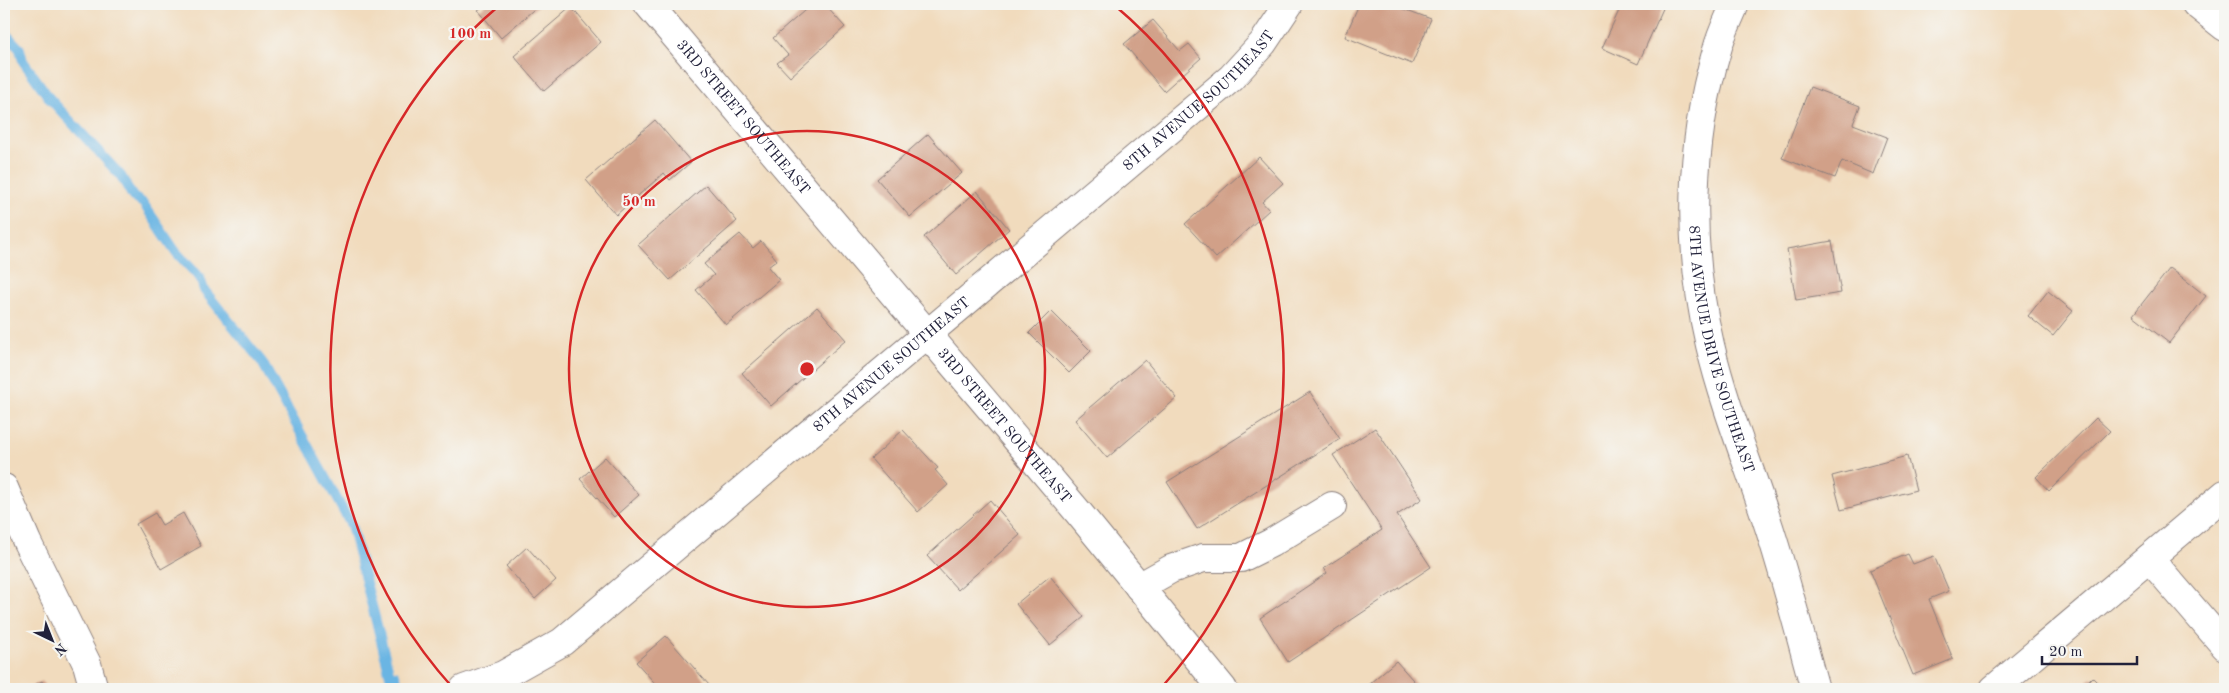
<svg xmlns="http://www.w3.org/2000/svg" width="2229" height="693" font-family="'Old Standard TT',serif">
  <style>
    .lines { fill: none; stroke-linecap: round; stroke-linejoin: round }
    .stream { stroke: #6ab5e3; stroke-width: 10 }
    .building { fill: #d1a088 }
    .minor-casing { stroke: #8a7e7c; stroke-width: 30 }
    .minor { stroke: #fff; stroke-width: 28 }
    .ring { fill: none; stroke: #d62828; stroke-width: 2.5 }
    .labels { text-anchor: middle; stroke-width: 4.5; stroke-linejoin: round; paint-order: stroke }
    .street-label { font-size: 15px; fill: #22223b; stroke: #f6f6f2 }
    .centre { fill: #d62828; stroke: #f6f6f2; stroke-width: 2.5 }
    .ring-label { font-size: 15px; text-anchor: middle; font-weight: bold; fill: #d62828; stroke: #f6f6f2; stroke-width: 4.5; stroke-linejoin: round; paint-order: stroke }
  </style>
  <rect width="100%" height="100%" fill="#f6f6f2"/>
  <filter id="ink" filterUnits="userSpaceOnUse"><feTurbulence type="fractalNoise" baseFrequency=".02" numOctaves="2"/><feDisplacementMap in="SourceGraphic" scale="10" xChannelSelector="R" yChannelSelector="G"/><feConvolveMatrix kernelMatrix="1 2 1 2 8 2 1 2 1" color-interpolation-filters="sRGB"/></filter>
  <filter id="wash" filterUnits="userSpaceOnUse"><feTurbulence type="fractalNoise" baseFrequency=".0096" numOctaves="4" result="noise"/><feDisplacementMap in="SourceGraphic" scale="20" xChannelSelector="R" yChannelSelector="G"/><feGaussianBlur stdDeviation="1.12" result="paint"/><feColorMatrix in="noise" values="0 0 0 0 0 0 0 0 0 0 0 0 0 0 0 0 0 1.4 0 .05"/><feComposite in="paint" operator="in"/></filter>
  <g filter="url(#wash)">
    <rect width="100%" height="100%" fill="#f1dbbd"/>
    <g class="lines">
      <polyline class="stream" points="4,32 20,49 23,61 50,99 121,176 133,197 143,203 176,252 200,278 204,290 262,362 351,525 391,679 395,675 400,689"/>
    </g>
    <g id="blocks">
      <g class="building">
        <polygon points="486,4 540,4 501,38 478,10"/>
        <polygon points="812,4 824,4 845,27 790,77 777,63 788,55 773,38"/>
        <polygon points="1359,4 1391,4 1431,19 1412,64 1345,37"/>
        <polygon points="1622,4 1665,4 1638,64 1602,48"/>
        <polygon points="571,7 601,42 544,91 514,56"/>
        <polygon points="1153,20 1180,51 1189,44 1201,58 1164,91 1124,44"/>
        <polygon points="1810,87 1860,106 1853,124 1887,137 1873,174 1842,161 1835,178 1782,158"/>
        <polygon points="655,120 691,162 670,180 664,173 616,215 586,180"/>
        <polygon points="928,134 962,173 910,217 877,179"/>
        <polygon points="1259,157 1283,183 1262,202 1269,210 1216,258 1185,224"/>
        <polygon points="706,185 737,221 670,280 638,245"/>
        <polygon points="977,191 1009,229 956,275 924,237"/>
        <polygon points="740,234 753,248 761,241 777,260 768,267 779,280 726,325 696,290 714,275 704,264"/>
        <polygon points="1832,241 1841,293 1796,300 1787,249"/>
        <polygon points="2170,268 2206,296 2169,343 2133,315"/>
        <polygon points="2048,291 2073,311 2053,336 2028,316"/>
        <polygon points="817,307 846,340 771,406 742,373"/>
        <polygon points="1051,311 1091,351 1069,373 1029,333"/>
        <polygon points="1145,360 1177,398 1107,458 1075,420"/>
        <polygon points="1310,392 1340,439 1197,529 1167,482"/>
        <polygon points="2096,418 2110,431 2049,491 2036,477"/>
        <polygon points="1375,428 1422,499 1397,515 1431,567 1288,662 1260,618 1327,573 1324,568 1382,530 1333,455"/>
        <polygon points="903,430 938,468 935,470 948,485 918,512 871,459"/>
        <polygon points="1907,456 1916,490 1841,510 1832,476"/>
        <polygon points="605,457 639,495 614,517 580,479"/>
        <polygon points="990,500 1020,535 958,590 927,556"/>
        <polygon points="155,513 162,525 183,513 201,546 161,569 136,524"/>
        <polygon points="527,547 556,580 535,599 506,566"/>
        <polygon points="1908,554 1913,564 1934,556 1949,591 1929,599 1953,659 1913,675 1870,570"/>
        <polygon points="1050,576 1084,617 1050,645 1016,604"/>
        <polygon points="666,636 709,685 704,689 660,689 636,662"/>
        <polygon points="1396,661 1421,689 1363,689"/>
        <polygon points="2092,677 2104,689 2080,689"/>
        <polygon points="42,681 46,689 27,689"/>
      </g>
    </g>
  </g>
  <g filter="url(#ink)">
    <use href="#blocks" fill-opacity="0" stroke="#8a7e7c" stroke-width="1"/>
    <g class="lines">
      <defs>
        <g id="minor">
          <path id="s1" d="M648,4l430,508 145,177"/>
          <path id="s2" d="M1735,4c-6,15 -14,30 -18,46 -28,95 -30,198 -7,295 14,59 37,116 56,173 19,56 33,114 49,171"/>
          <polyline points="2196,4 2225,27"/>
          <polyline points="4,488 27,542 87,664 94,689"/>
          <polyline points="2149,558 2225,646"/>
          <polyline points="1139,587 1171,569 1203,558 1241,558 1271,543 1332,506"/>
          <path id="s3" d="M464,689l39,-14 59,-33 669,-564 32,-35 26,-39"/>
          <polyline points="1994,689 2225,494"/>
        </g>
      </defs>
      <use href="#minor" class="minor-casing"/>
      <use href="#minor" class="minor"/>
    </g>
  </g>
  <g class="ring">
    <circle cx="807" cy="369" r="238"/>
    <path d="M453 688A476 476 0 0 1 501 4M1113 4A476 476 0 0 1 1161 688"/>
  </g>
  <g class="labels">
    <g class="street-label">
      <text dy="5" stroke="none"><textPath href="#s3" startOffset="945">8TH AVENUE SOUTHEAST</textPath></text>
      <text dy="5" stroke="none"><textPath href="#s1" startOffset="148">3RD STREET SOUTHEAST</textPath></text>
      <text dy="5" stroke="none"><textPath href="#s2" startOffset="354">8TH AVENUE DRIVE SOUTHEAST</textPath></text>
      <text dy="5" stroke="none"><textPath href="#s3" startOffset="540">8TH AVENUE SOUTHEAST</textPath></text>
      <text dy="5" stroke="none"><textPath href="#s1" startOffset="552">3RD STREET SOUTHEAST</textPath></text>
    </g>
  </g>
  <circle cx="807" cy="369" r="8" class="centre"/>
  <g class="ring-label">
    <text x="470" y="38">100 m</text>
    <text x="639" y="206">50 m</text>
  </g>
  <rect width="2229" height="693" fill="none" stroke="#f6f6f2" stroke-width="20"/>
  <g transform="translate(52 640) rotate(137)" stroke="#f6f6f2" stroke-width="4" paint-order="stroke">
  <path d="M0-4L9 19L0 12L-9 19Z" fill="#22223b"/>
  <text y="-8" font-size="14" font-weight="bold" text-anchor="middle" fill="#22223b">N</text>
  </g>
  <path d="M2042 656v8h95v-8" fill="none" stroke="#22223b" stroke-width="2.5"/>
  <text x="2049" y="656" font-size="15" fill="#22223b" stroke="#f6f6f2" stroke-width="4" paint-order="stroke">20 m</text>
</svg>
